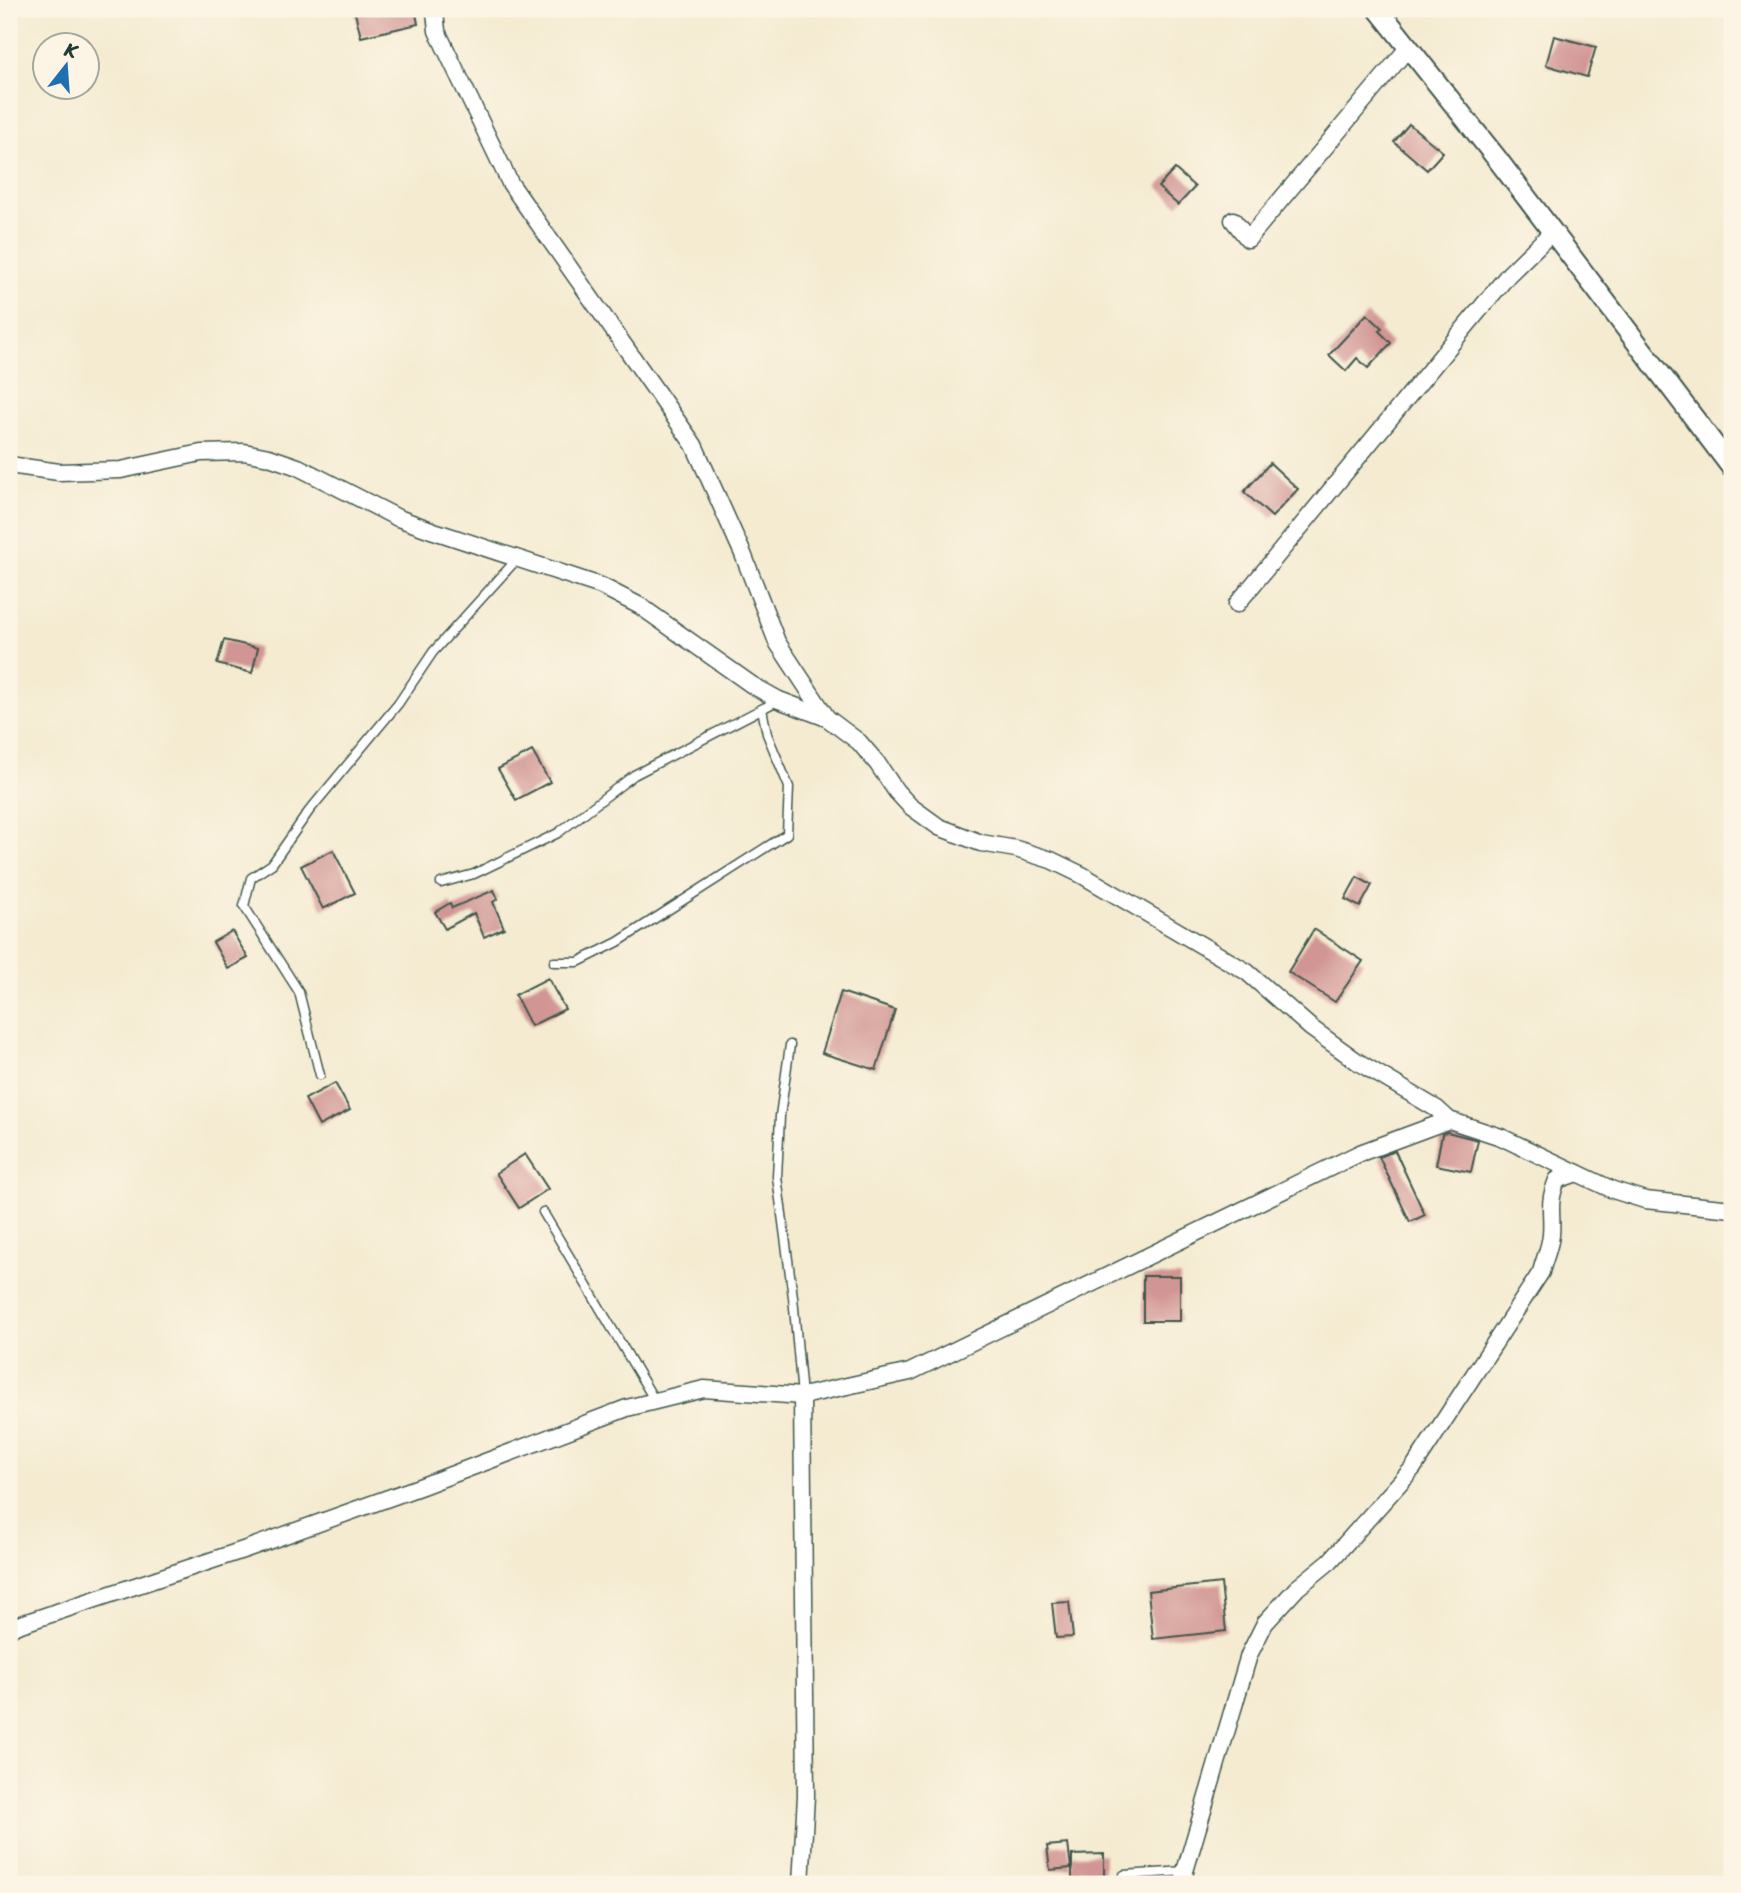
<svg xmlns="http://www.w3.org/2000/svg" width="1741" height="1893" font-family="Sriracha,sans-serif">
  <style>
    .building { fill: #d19593 }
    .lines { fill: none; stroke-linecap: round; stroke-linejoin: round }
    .service-casing { stroke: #3f574c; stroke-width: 11 }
    .minor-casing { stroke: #3f574c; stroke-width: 19 }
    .tertiary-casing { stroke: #3f574c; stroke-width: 23 }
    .service { stroke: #fff; stroke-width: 8 }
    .minor { stroke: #fff; stroke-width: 16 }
    .tertiary { stroke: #fff; stroke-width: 19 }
  </style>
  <rect width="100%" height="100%" fill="#fcf5e5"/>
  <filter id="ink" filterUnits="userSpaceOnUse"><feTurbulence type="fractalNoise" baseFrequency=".0143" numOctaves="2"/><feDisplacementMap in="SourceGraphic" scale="14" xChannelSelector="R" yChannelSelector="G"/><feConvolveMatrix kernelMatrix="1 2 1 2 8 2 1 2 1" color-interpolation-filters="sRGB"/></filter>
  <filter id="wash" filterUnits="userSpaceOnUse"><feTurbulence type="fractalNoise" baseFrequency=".00686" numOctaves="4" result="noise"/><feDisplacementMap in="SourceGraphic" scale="28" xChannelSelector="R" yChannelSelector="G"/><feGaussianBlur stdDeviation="1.57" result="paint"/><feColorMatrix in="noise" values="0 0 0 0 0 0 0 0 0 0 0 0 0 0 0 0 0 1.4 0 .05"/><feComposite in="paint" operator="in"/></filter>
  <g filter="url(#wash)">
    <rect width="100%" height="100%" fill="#f4ebd1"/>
    <g id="blocks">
      <g class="building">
        <polygon points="354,9 415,9 418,24 361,37"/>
        <polygon points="1554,36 1596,47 1587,77 1546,65"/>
        <polygon points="1409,124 1443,152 1427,170 1394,142"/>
        <polygon points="1175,169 1195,187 1178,205 1158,187"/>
        <polygon points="1367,314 1382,328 1379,331 1391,343 1368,368 1357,358 1346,371 1329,355"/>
        <polygon points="1270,463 1298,489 1272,517 1244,492"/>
        <polygon points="224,640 258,648 252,673 217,664"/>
        <polygon points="532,751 550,782 516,800 498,769"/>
        <polygon points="333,850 355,893 323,909 301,866"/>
        <polygon points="1357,877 1372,885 1360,907 1345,899"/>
        <polygon points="494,890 498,899 493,902 504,928 484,937 474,913 445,929 435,912 450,903 452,908"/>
        <polygon points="1314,929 1363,961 1335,1002 1288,972"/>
        <polygon points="232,931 248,958 228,969 213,942"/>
        <polygon points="548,978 565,1009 531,1026 515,995"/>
        <polygon points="841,992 895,1010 876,1070 822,1053"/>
        <polygon points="335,1083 350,1110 319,1126 305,1099"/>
        <polygon points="1447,1132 1478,1140 1471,1172 1436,1165 1442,1134"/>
        <polygon points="1395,1151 1425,1215 1410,1222 1379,1157"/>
        <polygon points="525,1154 548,1189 519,1208 496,1173"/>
        <rect x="1143" y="1276" width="37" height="45"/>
        <polygon points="1221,1583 1226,1631 1153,1639 1148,1591"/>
        <polygon points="1069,1602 1073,1637 1056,1638 1052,1603"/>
        <polygon points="1068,1844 1071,1868 1050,1870 1047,1846"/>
        <polygon points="1104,1854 1104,1879 1072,1879 1072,1855"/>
      </g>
    </g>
  </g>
  <g filter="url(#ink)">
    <use href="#blocks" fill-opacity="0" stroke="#3f574c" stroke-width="2"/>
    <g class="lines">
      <defs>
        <g id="service">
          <polyline points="441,883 474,874 558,833 634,775 779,700"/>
          <polyline points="554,962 578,962 618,942 787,834 789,787 767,734 762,709"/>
          <polyline points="790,1045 780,1116 777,1177 793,1297 802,1396"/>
          <polyline points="320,1075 299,992 244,906 251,878 272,864 309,811 398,704 433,652 518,558"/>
          <polyline points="543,1212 655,1401"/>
          <polyline points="1124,1875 1185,1871"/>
        </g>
        <g id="minor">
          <polyline points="435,12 437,31 510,183 694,445 743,554 777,642 827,718"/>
          <polyline points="1233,220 1248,239 1408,48"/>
          <polyline points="9,465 59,472 121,470 201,453 244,452 269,457 298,467 398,518 434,531 601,586 640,606 752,685 779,700 827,718 859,742 877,763 896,791 910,806 939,827 981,843 1016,849 1051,860 1082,875 1247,972 1311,1028 1358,1062 1437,1109 1449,1120 1501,1137 1613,1190 1645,1200 1732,1209"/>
          <polyline points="1237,604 1509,274 1551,233"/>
          <polyline points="9,1628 246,1549 422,1486 627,1408 704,1389 802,1396 910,1372 1360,1153 1449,1120"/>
          <polyline points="801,1884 806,1796 802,1396"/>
          <path d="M1184,1884l1,-13 64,-216 16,-32 32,-35 33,-27 83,-93 128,-196c3,-12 9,-25 10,-37 2,-23 -4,-30 6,-55l20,-7"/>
        </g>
        <polyline id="tertiary" points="1378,9 1498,160 1732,468"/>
      </defs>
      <use href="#service" class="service-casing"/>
      <use href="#minor" class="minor-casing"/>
      <use href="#tertiary" class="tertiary-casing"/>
      <use href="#service" class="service"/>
      <use href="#minor" class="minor"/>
      <use href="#tertiary" class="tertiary"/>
    </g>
  </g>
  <rect width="1741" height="1893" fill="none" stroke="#fcf5e5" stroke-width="35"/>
  <g transform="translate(66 66) rotate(17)"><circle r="33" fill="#fcf5e5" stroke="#a4ab9e" stroke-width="2"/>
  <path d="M0-5L12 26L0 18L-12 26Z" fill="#1f6fb2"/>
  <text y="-10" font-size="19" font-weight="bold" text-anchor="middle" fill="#1f3d34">K</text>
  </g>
</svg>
